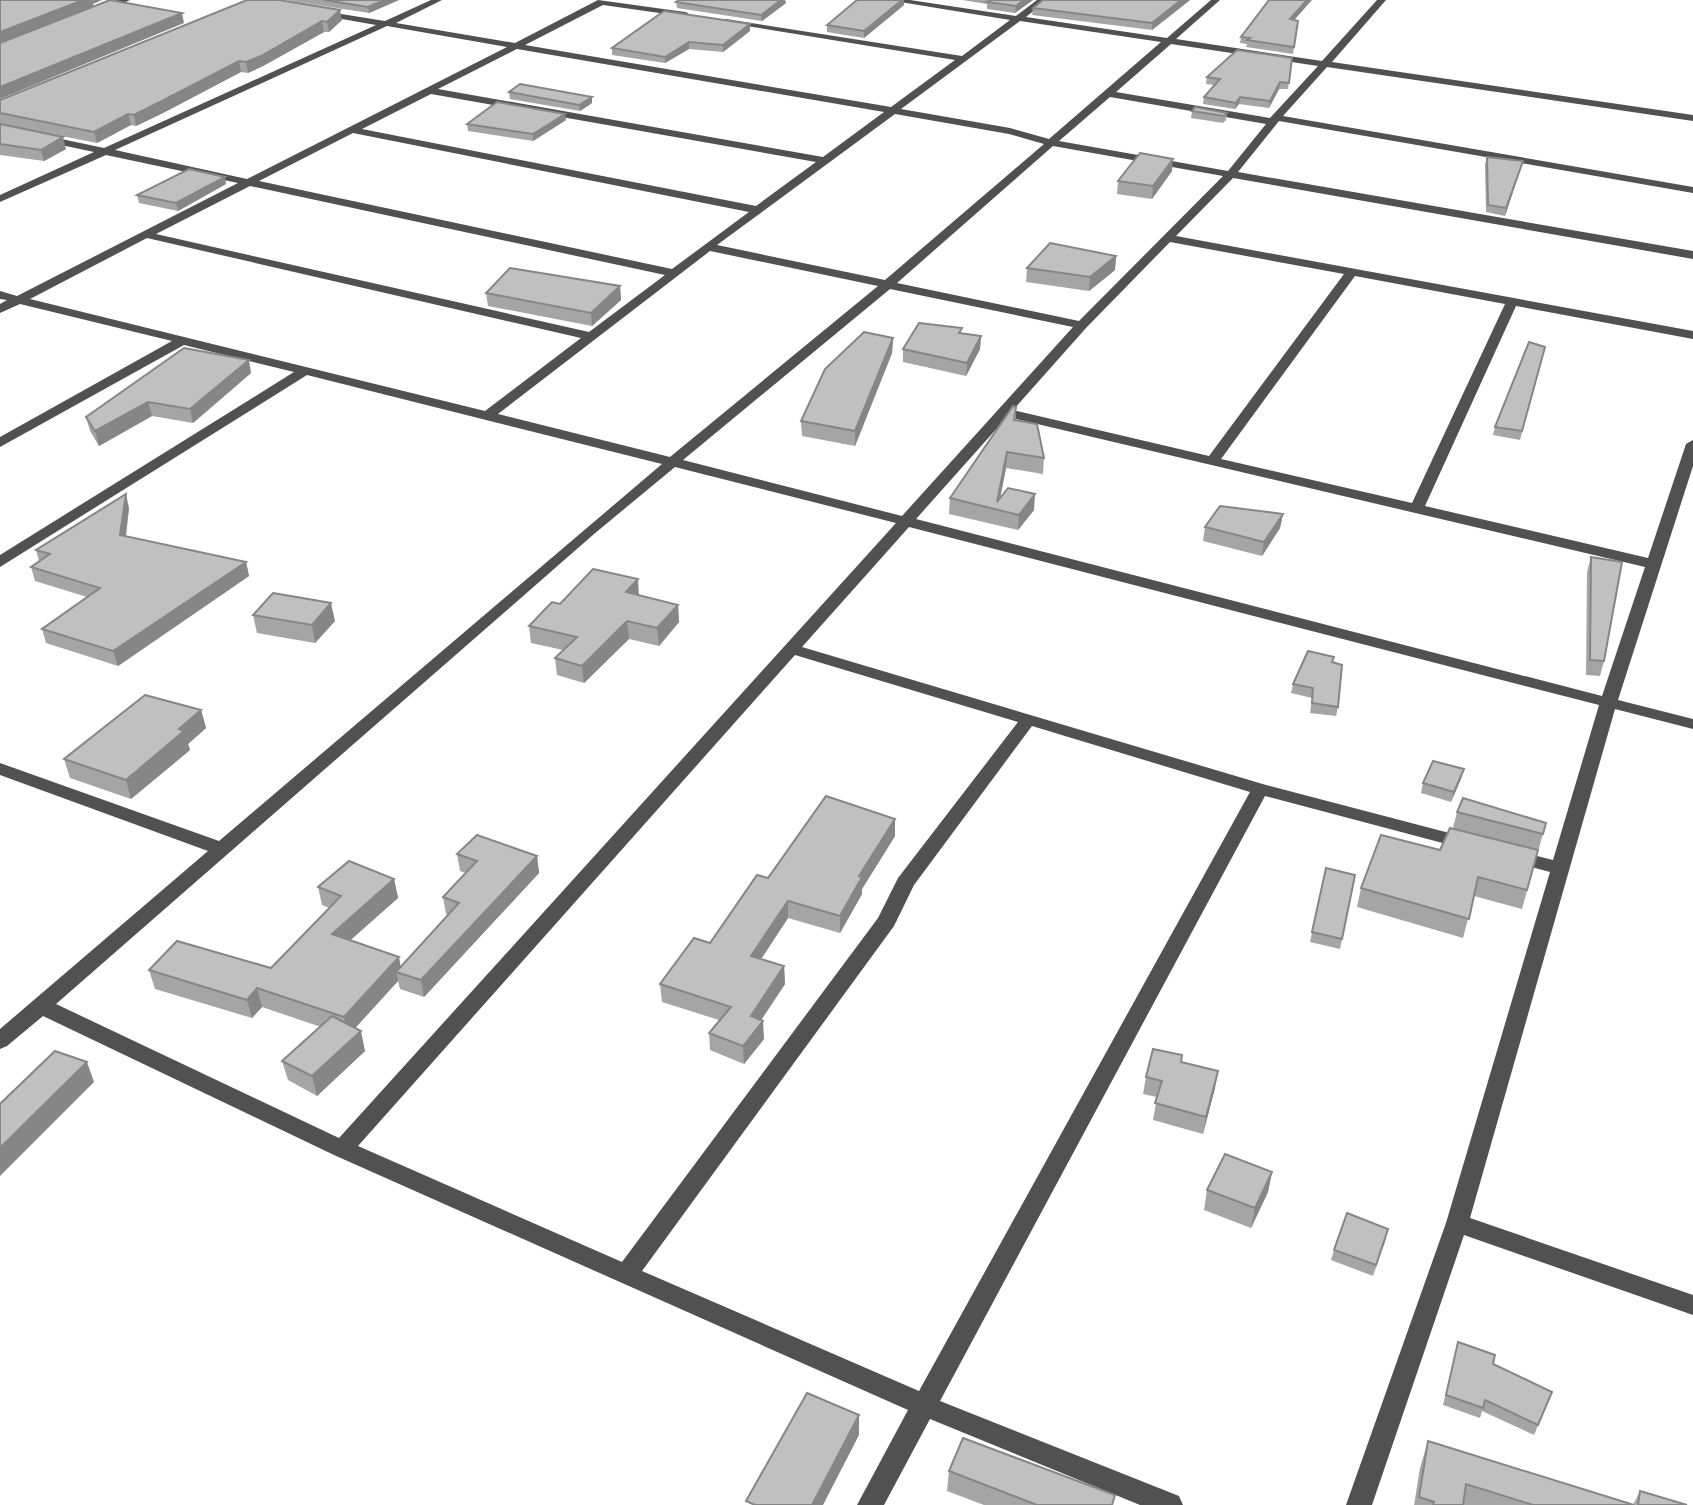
<svg xmlns="http://www.w3.org/2000/svg" width="1693" height="1505" font-family="'Asap Condensed',sans-serif">
  <style>
    .lines { fill: none; stroke-linecap: round; stroke-linejoin: round }
    .minor { fill: #515151; fill-rule: evenodd }
    .wall { fill: #a5a5a5 }
    .shaded-wall { fill: #868686 }
    .building { fill: #c0c0c0; stroke: #868686; stroke-width: 2 }
  </style>
  <rect width="100%" height="100%" fill="#fff"/>
  <g class="lines">
    <g class="minor">
      <polygon points="118,0 130,0 101,13 94,11"/>
      <path d="M431,0h11l-46,23 119,20 83,-43 87,12 3,1v4l-85,-12 -78,40 366,62 64,-47 -233,-38 4,-3 236,37 48,-36 -122,-20h22l106,16 21,-16h10l-21,17 141,21 44,-38h9l-44,39 146,22 55,-61h9l-54,62 361,53v6l-366,-54 -44,49 410,71v6l-414,-72 -41,51 455,79v8l-460,-81 -57,58 517,95v8l-177,-33 -91,200 223,52 38,-114 7,-4v26l-75,234 75,19v10l-78,-20 -145,509 223,77v20l-229,-80 -92,270h-26l100,-282 104,-351 -44,-12 -2,-4 2,-4 7,-2 40,10 46,-155 -690,-178 -107,120 464,138 210,55 2,4 -2,4 -7,2 -204,-54 -325,605 239,95 4,9h-43l-210,-86 -46,86h-27l51,-95 -574,-255 -291,-139 -36,30 -7,3v-20l208,-178 -208,-76v-12l219,78 443,-377 -355,-89 -307,192v-12l294,-183 -110,-27 -184,102v-10l172,-96 -152,-37 -20,9v-9l7,-4 -7,-1v-8l17,5 221,-113 -132,-28 -106,47v-7l94,-43 -94,-20v-6l104,22 272,-123 -57,-10 -4,-3 1,-2 69,11zM1020,21l141,21 -112,97 -39,-11 -109,-19zM387,26l120,21 -260,132 -132,-29zM1171,44l147,22 -48,52 -154,-26zM517,49l367,63 -61,45 -385,-68zM431,94l385,68 -60,44 -394,-77zM1110,97l156,27 -38,47 -169,-30zM895,114l114,20 35,10 -159,136 -168,-35zM353,133l396,79 -77,57 -413,-88zM1053,146l170,30 -144,145 -182,-38zM250,186l415,89 -76,57 -433,-98zM147,238l434,100 -96,73 -455,-112zM1170,242l174,32 -135,182 -196,-46 73,-82zM710,251l168,35 -208,171 -172,-43zM1355,276l150,28 -93,199 -191,-44zM890,289l183,38 -171,189 -219,-56zM1007,417l638,150 -43,129 -686,-177zM675,467l221,56 -557,615 -283,-134 538,-470zM795,655l223,67 -120,156 -20,40 -256,344 -264,-116zM1032,726l218,66 -331,599 -277,-120 252,-345 20,-41z"/>
    </g>
  </g>
  <g class="wall">
    <polygon points="247,0 342,20 329,32 324,32 263,66 248,73 241,72 163,113 136,126 131,125 97,143 0,124 0,100"/>
    <polygon points="285,0 399,0 369,13"/>
    <polygon points="962,0 1033,0 1015,13 987,9 987,4"/>
    <polygon points="1190,0 1152,30 1032,15 1033,8"/>
    <polygon points="676,2 786,3 762,21 677,8"/>
    <polygon points="904,5 864,38 827,32 827,25"/>
    <polygon points="1294,20 1298,21 1293,54 1246,47 1247,44 1240,43 1241,37"/>
    <polygon points="750,31 723,52 689,49 665,63 612,55 612,48"/>
    <polygon points="1292,58 1288,89 1279,89 1269,108 1239,104 1235,109 1203,104 1204,97 1214,85 1206,84 1207,77"/>
    <polygon points="509,92 592,103 580,111 510,99"/>
    <polygon points="1192,111 1227,113 1226,120 1223,123 1191,118"/>
    <polygon points="566,120 533,141 468,131 467,124"/>
    <polygon points="0,124 66,149 44,161 0,155"/>
    <polygon points="1487,157 1523,161 1505,216 1486,212 1485,164"/>
    <polygon points="1172,171 1152,199 1117,194 1118,181"/>
    <polygon points="226,184 178,211 139,203 137,195"/>
    <polygon points="1116,256 1115,270 1089,291 1026,282 1027,268"/>
    <polygon points="620,286 621,300 592,326 488,306 486,293"/>
    <polygon points="961,333 981,336 980,349 966,376 903,362 903,349"/>
    <polygon points="893,338 892,353 855,446 802,436 801,421"/>
    <polygon points="1545,347 1520,440 1493,435 1495,427"/>
    <polygon points="251,373 193,423 152,416 99,446 90,431 86,417"/>
    <polygon points="1016,407 1016,420 1044,458 1043,474 1006,468 1000,498 1034,510 1018,530 949,514 950,498"/>
    <polygon points="129,508 126,536 246,562 249,576 118,666 46,643 42,629 87,597 35,581 31,567 39,561 36,550"/>
    <polygon points="1283,514 1280,528 1262,556 1203,541 1205,527"/>
    <polygon points="1591,557 1604,661 1600,676 1586,675 1587,572"/>
    <polygon points="639,595 678,605 679,622 659,646 629,639 584,683 557,675 555,658 563,650 531,643 529,626 560,604"/>
    <polygon points="253,615 335,621 315,643 257,633"/>
    <polygon points="1333,662 1338,707 1336,716 1310,713 1312,698 1291,693 1293,684"/>
    <polygon points="201,710 206,728 188,744 190,750 131,799 70,778 64,759"/>
    <polygon points="1461,779 1451,802 1421,793 1423,783"/>
    <polygon points="1457,812 1546,823 1522,909 1474,896 1463,938 1357,907 1361,888 1440,850 1453,828"/>
    <polygon points="895,819 895,836 862,889 862,894 840,933 788,918 761,959 784,966 785,984 761,1020 764,1039 744,1064 710,1050 709,1033 719,1020 662,1002 660,984 710,943"/>
    <polygon points="457,854 537,856 539,873 424,997 400,989 398,981 355,1028 365,1051 317,1096 288,1080 282,1061 321,1027 262,1007 252,1018 155,989 149,970 271,968 329,908 322,905 318,887 394,879 398,898 350,940 401,967 448,915 446,914 443,897 466,873 460,871"/>
    <polygon points="1326,868 1355,875 1340,949 1310,942"/>
    <polygon points="1181,1062 1215,1088 1203,1134 1153,1120 1157,1097 1143,1094 1146,1077"/>
    <polygon points="1272,1172 1268,1192 1251,1228 1204,1210 1207,1190"/>
    <polygon points="1386,1239 1373,1276 1331,1260 1334,1250"/>
    <polygon points="1458,1342 1493,1364 1552,1392 1534,1435 1482,1411 1480,1418 1443,1405"/>
    <polygon points="1428,1441 1633,1505 1640,1491 1687,1505 1414,1505 1420,1468"/>
    <polygon points="949,1471 1114,1505 984,1505 947,1491"/>
  </g>
  <g class="shaded-wall">
    <polygon points="83,0 102,0 93,4 94,7 0,44 0,32"/>
    <polygon points="384,0 399,0 369,13 368,7"/>
    <polygon points="781,0 785,0 786,3 762,21 761,15"/>
    <polygon points="902,0 904,0 904,5 864,38 864,31"/>
    <polygon points="1024,0 1033,0 1015,13 1016,6"/>
    <polygon points="1181,0 1190,0 1152,30 1152,23"/>
    <polygon points="1307,0 1312,0 1289,26 1290,19"/>
    <polygon points="340,10 342,20 329,32 327,22"/>
    <polygon points="182,13 184,23 0,99 0,87"/>
    <polygon points="322,21 324,32 263,66 248,73 246,62"/>
    <polygon points="750,24 750,31 723,52 723,45"/>
    <polygon points="689,42 689,49 665,63 665,57"/>
    <polygon points="239,61 241,72 163,113 136,126 134,115"/>
    <polygon points="1280,82 1279,89 1269,108 1270,101"/>
    <polygon points="592,97 592,103 580,111 579,105"/>
    <polygon points="1240,97 1239,104 1235,109 1236,103"/>
    <polygon points="128,114 131,125 97,143 94,132"/>
    <polygon points="565,114 566,120 533,141 533,134"/>
    <polygon points="63,137 66,149 44,161 41,150"/>
    <polygon points="1173,159 1172,171 1152,199 1153,186"/>
    <polygon points="1523,161 1521,168 1505,216 1506,208"/>
    <polygon points="225,177 226,184 178,211 176,203"/>
    <polygon points="1116,256 1115,270 1089,291 1090,277"/>
    <polygon points="620,286 621,300 592,326 591,313"/>
    <polygon points="981,336 980,349 966,376 967,363"/>
    <polygon points="893,338 892,353 855,446 855,431"/>
    <polygon points="249,360 251,373 193,423 190,409"/>
    <polygon points="148,402 152,416 99,446 95,431"/>
    <polygon points="1007,452 1006,468 998,509 997,502"/>
    <polygon points="126,494 129,508 124,549 120,535"/>
    <polygon points="1035,494 1034,510 1018,530 1019,515"/>
    <polygon points="1283,514 1280,528 1262,556 1264,542"/>
    <polygon points="246,562 249,576 118,666 113,651"/>
    <polygon points="638,579 639,597 626,592"/>
    <polygon points="331,603 335,621 315,643 312,625"/>
    <polygon points="678,605 679,622 659,646 657,628"/>
    <polygon points="627,621 629,639 584,683 582,666"/>
    <polygon points="201,710 206,728 188,744 190,750 131,799 126,780"/>
    <polygon points="1464,769 1461,779 1451,802 1454,792"/>
    <polygon points="895,819 895,836 862,889 862,894 840,933 840,916 859,876"/>
    <polygon points="537,856 539,873 424,997 421,980"/>
    <polygon points="394,879 398,898 336,953 332,934"/>
    <polygon points="788,901 788,918 752,973 751,956"/>
    <polygon points="399,957 402,974 396,972 398,981 348,1036 344,1017"/>
    <polygon points="784,966 785,984 752,1034 751,1016"/>
    <polygon points="257,988 262,1007 252,1018 247,1000"/>
    <polygon points="763,1021 764,1039 744,1064 743,1046"/>
    <polygon points="361,1031 365,1051 317,1096 312,1076"/>
    <polygon points="87,1062 94,1082 0,1176 0,1148"/>
    <polygon points="1218,1071 1215,1088 1203,1134 1206,1117"/>
    <polygon points="1272,1172 1268,1192 1251,1228 1255,1208"/>
    <polygon points="859,1415 859,1435 823,1505 812,1505"/>
  </g>
  <g class="building">
    <polygon points="0,0 83,0 0,32"/>
    <polygon points="110,0 182,13 0,87 0,43"/>
    <polygon points="247,0 279,0 340,10 327,22 322,21 261,56 246,62 239,61 160,102 134,115 128,114 94,132 0,113 0,100"/>
    <polygon points="324,0 384,0 368,7"/>
    <polygon points="679,0 781,0 761,15 676,2"/>
    <polygon points="857,0 902,0 864,31 827,25"/>
    <polygon points="991,0 1024,0 1016,6 987,2"/>
    <polygon points="1043,0 1181,0 1152,23 1033,8"/>
    <polygon points="1269,0 1307,0 1290,19 1298,21 1294,47 1247,40 1250,38 1241,37"/>
    <polygon points="664,11 750,24 723,45 689,42 665,57 612,48"/>
    <polygon points="1237,50 1292,58 1289,83 1280,82 1270,101 1240,97 1236,103 1204,97 1220,79 1207,77"/>
    <polygon points="520,84 592,97 579,105 509,92"/>
    <polygon points="497,102 565,114 533,134 467,124"/>
    <polygon points="1195,107 1227,113 1224,116 1192,111"/>
    <polygon points="0,124 63,137 41,150 0,144"/>
    <polygon points="1140,153 1173,159 1153,186 1118,181"/>
    <polygon points="1487,157 1523,161 1506,208 1488,205"/>
    <polygon points="189,169 225,177 176,203 137,195"/>
    <polygon points="1050,243 1116,256 1090,277 1027,268"/>
    <polygon points="510,268 620,286 591,313 486,293"/>
    <polygon points="919,323 962,328 959,333 981,336 967,363 903,349"/>
    <polygon points="864,332 893,338 855,431 801,421 825,369"/>
    <polygon points="1529,342 1545,347 1522,431 1495,427"/>
    <polygon points="184,348 249,360 190,409 148,402 95,431 86,417"/>
    <polygon points="1013,406 1016,407 1014,420 1037,424 1044,458 1007,452 997,502 1008,488 1035,494 1019,515 950,498"/>
    <polygon points="126,494 120,535 246,562 113,651 42,629 100,588 31,567 50,554 36,550"/>
    <polygon points="1220,506 1283,514 1264,542 1205,527"/>
    <polygon points="1591,557 1622,562 1604,661 1590,660"/>
    <polygon points="593,569 638,579 626,592 678,605 657,628 627,621 582,666 555,658 577,637 529,626 552,602 560,604"/>
    <polygon points="273,593 331,603 312,625 253,615"/>
    <polygon points="1308,651 1334,657 1332,662 1342,665 1338,707 1312,703 1313,688 1293,684"/>
    <polygon points="145,695 201,710 179,729 184,731 126,780 64,759"/>
    <polygon points="1433,761 1464,769 1454,792 1423,783"/>
    <polygon points="826,796 895,819 859,876 862,877 840,916 788,901 751,956 784,966 751,1016 763,1021 743,1046 709,1033 731,1007 660,984 694,938 710,943 757,875 768,878"/>
    <polygon points="1463,798 1546,823 1543,834 1457,812"/>
    <polygon points="1450,828 1538,850 1527,890 1478,877 1469,919 1361,888 1381,835 1440,850"/>
    <polygon points="477,835 537,856 421,980 396,972 459,903 443,897 477,861 457,854"/>
    <polygon points="349,861 394,879 332,934 399,957 344,1017 257,988 247,1000 149,970 177,941 271,968 341,896 318,887"/>
    <polygon points="1326,868 1355,875 1342,939 1312,932"/>
    <polygon points="332,1016 361,1031 312,1076 282,1061"/>
    <polygon points="1153,1049 1182,1055 1181,1062 1218,1071 1206,1117 1155,1103 1162,1081 1146,1077"/>
    <polygon points="55,1051 87,1062 0,1148 0,1104"/>
    <polygon points="1225,1154 1272,1172 1255,1208 1207,1190"/>
    <polygon points="1347,1213 1388,1229 1376,1265 1334,1250"/>
    <polygon points="1458,1342 1495,1355 1493,1364 1552,1392 1538,1425 1485,1400 1483,1408 1446,1395"/>
    <polygon points="807,1393 859,1415 812,1505 755,1505 746,1501"/>
    <polygon points="963,1438 1115,1495 1112,1505 1037,1505 949,1471"/>
    <polygon points="1428,1441 1634,1505 1533,1505 1466,1484 1463,1505 1433,1505 1434,1502 1419,1497"/>
    <polygon points="1640,1491 1687,1505 1638,1505"/>
  </g>
</svg>
